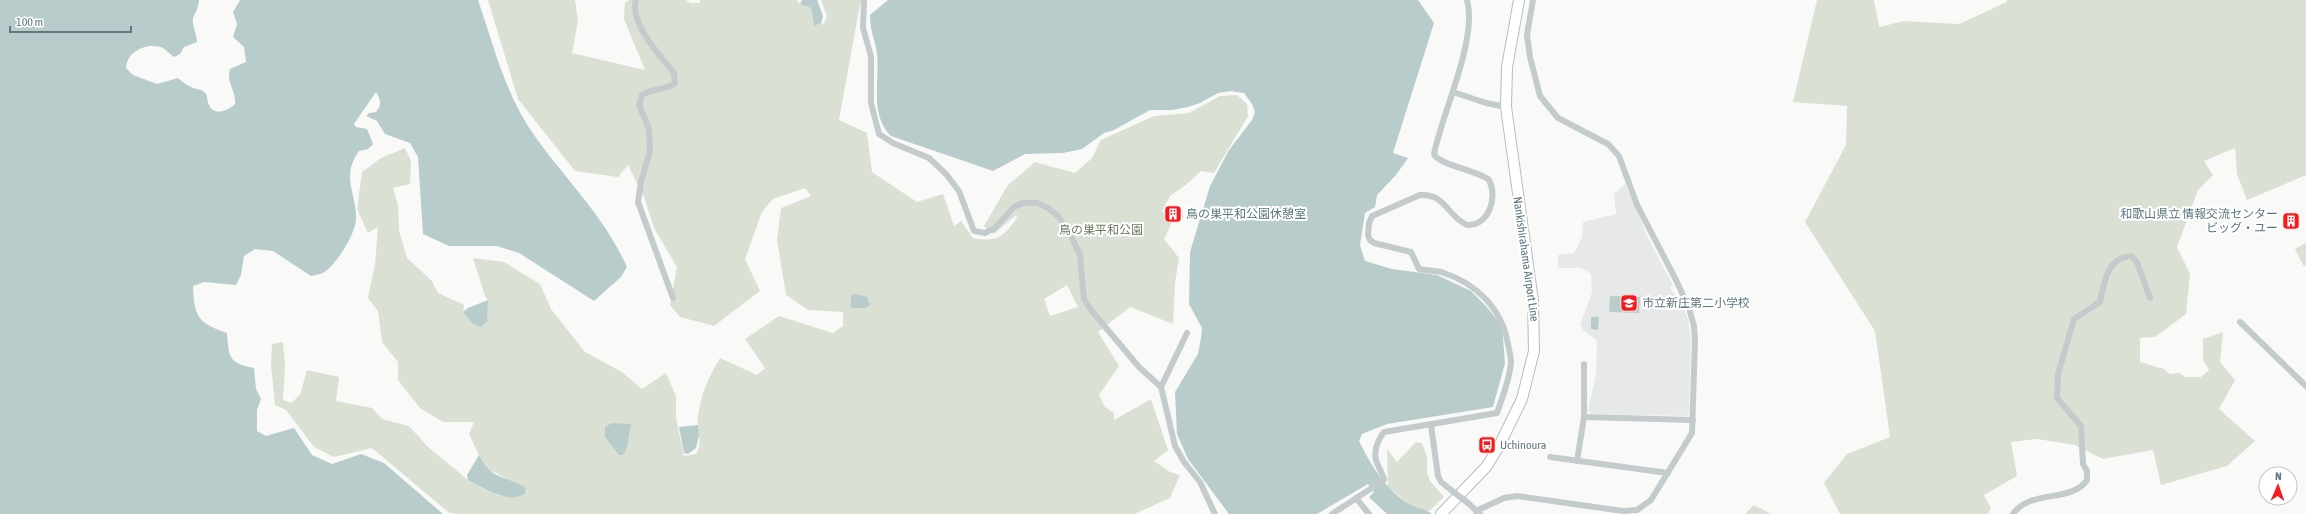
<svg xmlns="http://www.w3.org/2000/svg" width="2306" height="514" font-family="'Asap Condensed','Noto Sans JP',sans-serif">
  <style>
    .built { fill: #e7e9e8 }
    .green { fill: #dbe0d5; fill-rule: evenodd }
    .water { fill: #b8cccc }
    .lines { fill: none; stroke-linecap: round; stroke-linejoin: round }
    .primary-casing { stroke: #b5bdc0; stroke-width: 12 }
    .minor { stroke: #c4cbcd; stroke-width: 6 }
    .primary { stroke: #fff; stroke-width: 10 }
    .minor-bridge { stroke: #c4cbcd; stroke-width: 6 }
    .labels { text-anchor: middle; stroke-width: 4; stroke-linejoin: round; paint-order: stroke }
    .poi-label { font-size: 12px; fill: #5d787f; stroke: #fff; text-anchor: start }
    .park-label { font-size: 12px; fill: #6d7b61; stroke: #fff }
    .street-label { font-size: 12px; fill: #5d787f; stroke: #fff }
  </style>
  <rect width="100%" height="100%" fill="#f9f9f7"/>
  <polygon class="built" points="1625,184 1649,240 1673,285 1670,287 1675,295 1679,297 1688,319 1691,340 1689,413 1686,416 1591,414 1588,411 1596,373 1597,341 1584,331 1580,325 1592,292 1591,274 1581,268 1558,268 1558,255 1574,253 1582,237 1583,222 1616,214 1614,194"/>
  <g class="green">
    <path d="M488,0h87l3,21 -6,32 73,17 -21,-51 1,-16 4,-3h57l4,3h10v-3h97l3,4 11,4 3,17 7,-2 3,1 3,-8 -6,-16h44l-5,4 -21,116 28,13 5,39 45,30 26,-8 11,32 7,-5 12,17c24,5 31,-2 44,-20l-1,-3 -22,19 -10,-8 24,-41 27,-23 40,11 17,-15 9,-18 53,-24 35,-3 31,-17 17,-1 10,9 1,12 -34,57 -13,-2 -14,13 -17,12 -8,15 10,11 -8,17 15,19 -4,25 -2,41 -43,-17 -32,25 21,34 -20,29 6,12 9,6v7l37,-21 17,51 -14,11 16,11 10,3 -10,23 -36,16h-678l-8,-2 -76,-64 -38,9 -20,-10 -28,-37 -11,-5 -4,-40 1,-21 11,-2 2,24 -2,34 8,3 9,-8 7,-25 32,7 -3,24 36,7 10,11 27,7 19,21 40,33 32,16h20l5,-2 1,-6 -41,-20 -16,-34 5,-12h-31l-23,-14 -22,-28v-18l-16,-20 -4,-31 -10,-13 7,-34 3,-37 -10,6 -11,-24 5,-37 19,-14 24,-10 6,13 -1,23 -17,4 5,17 1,25 8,28 25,23 6,12 26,12 -1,7 25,-12 -3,-4 -12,-38 31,4 36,22 11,25 34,43 37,20 20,17 24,-16 10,23v22l8,38 12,-2c8,-13 0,-23 2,-37 3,-24 10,-38 22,-59l37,17 8,-7 -20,-29 34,-23 54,17 10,-7v-14l-35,-2 -22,-15 -9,-55 4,-32 30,-12 -6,-8 -32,11 -11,13 -17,47 15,32 -46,35 -34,-9 -10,-12 7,-38 -23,-39 -10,-31 -16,-32 -10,12 -43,-6 -57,-72zM1067,285l11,22 -28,9 -6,-17z"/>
    <polygon points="1817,0 1874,0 1879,27 1904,21 1959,24 2007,2 2007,0 2306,0 2306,175 2247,200 2237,174 2235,148 2204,161 2213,175 2198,190 2177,247 2190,274 2186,314 2155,337 2140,338 2140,362 2164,369 2170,374 2180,373 2185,377 2201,377 2209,370 2203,360 2203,339 2223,332 2220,362 2235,380 2219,409 2255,441 2227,466 2161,485 2153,450 2103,459 2075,445 2037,439 2011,442 2017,476 1984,495 1991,508 1988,514 1840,514 1824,483 1847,454 1890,437 1875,331 1805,222 1846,145 1847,106 1793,102"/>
    <polygon points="2306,243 2306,266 2303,265 2295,249"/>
    <polygon points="1416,442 1422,443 1427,457 1427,472 1430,481 1444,497 1429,511 1410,505 1388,487 1387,449 1397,462"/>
    <polygon points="1754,505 1771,514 1745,514"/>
  </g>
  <g class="water">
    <path d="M0,0h199c-1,11 -4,11 -6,19 -1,6 4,16 4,23l-13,5 -4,7 -6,3c-4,-3 -9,-8 -13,-10 -15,-4 -34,4 -35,21l7,7 24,9 21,-6c4,3 8,7 13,9 4,2 8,2 12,4 6,4 3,8 6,14 5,12 20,5 26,-1 1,-14 -9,-21 -5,-35l16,-7 -2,-15 -11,-10 4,-13 -4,-12 7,-12h238c16,46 27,94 56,135 31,44 71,82 93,132l-6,10 -27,24 -75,-48 -22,-7h-48l-26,-12 -5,-77 -8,-14 -25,-9 -8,-13 -11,-5 3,-3 7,-1c6,-7 5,-12 0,-20l-22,32 2,3 11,2 6,15 -5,5 -9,2c-19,27 -2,42 -3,68 -1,16 -18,42 -30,52 -4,3 -10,4 -15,5l-38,-25 -18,-2 -11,7 -3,19 -5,10 -32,-3 -11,4c1,31 5,37 34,47 2,24 1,30 27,35l2,21 5,10 -4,11v21l9,5 28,-8 18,27 20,9 29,-10 23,9 59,51h-443z"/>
    <polygon points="802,0 817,0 823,16 821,23 814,26 811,8 800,4"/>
    <path d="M888,0h530l16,23 -41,130 15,5 -12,17 -19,20 -2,12 -10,6 -5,32 5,16 27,8 45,6 34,16 15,15 16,20 3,37 -12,44 -106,17 -25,10 -3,7c12,24 26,48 50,63 7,4 16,4 23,10h-45l-18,-17 5,-5 -6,-8 -51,30h-88l-41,-55 -11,-25 -2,-42 23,-38 3,-16 1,-10 -13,-24 1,-52 20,-66 19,-36 23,-30 3,-8 -3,-8 -8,-11 -14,-2 -12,2 -18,10 -12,4 -16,3h-22l-36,20 -10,3 -22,16 -19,4 -38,1 -32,17 -102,-35c-22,-22 -11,-54 -14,-82 -2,-15 -7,-22 -7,-39z"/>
    <polygon points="855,294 867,297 870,305 866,308 851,308 851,295"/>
    <polygon points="1610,296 1640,297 1639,313 1609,312"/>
    <polygon points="488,300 487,321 481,327 472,323 463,312 468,308"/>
    <polygon points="1591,317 1599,317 1598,330 1591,329"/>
    <polygon points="612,423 631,424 627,447 623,455 619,455 605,437 605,427"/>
    <polygon points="698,425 699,436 696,448 688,454 684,453 679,427"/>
    <path d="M479,455c13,27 26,19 47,33l-1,6c-19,10 -40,-6 -57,-14l-1,-5z"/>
  </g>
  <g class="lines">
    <defs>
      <polyline id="primary" points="1441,514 1487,466 1499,446 1522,399 1534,351 1533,301 1506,107 1507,67 1519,0"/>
    </defs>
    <use href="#primary" class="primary-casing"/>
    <g class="minor">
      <path d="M636,0c-7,23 25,57 38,73l1,10c-9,8 -23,5 -33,12l-3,10 10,24 1,22 -9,31 -3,20 35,96"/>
      <polyline points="864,0 863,28 871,56 871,103 879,134 893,143 929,158 946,174 959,191 974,231 985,233 995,228 1014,207 1023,203 1037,203 1048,208 1058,216 1072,238 1080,255 1084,299 1091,310 1139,367 1161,387 1175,446 1184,462 1200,482 1215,514"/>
      <polyline points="1453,92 1486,103 1506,107"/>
      <polyline points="2240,322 2306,386"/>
      <polyline points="1161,387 1187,333"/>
      <polyline points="1584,417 1693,420"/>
      <polyline points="1431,425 1438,476 1441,482 1451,490"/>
      <polyline points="1550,457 1668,473"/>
      <polyline points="1577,461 1584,417 1584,364"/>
      <polyline points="1356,498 1369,514"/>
      <polyline points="1468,503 1480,514"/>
      <polyline points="1476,511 1504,498 1517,496 1623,511 1637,510 1651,500 1692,433 1695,341 1694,326 1689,308 1676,280 1637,205 1619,156 1608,144 1558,118 1540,96 1530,57 1527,35 1533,0"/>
      <path d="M1332,514l52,-34c-1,-6 -4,-9 -6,-15 -6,-10 -1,-24 6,-33l113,-19c5,-15 13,-34 14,-51 0,-5 -2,-12 -3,-18 -6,-35 -31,-60 -64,-71 -8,-3 -17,-2 -25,-4l-8,-17 -37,-9 -4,-3 -2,-5 1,-12 3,-7 48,-21c25,-2 28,22 47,30 22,1 31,-28 22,-45 -11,-10 -51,-15 -55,-26 8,-41 44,-115 33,-154"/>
      <path d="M2013,514c17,-25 59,-11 74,-34v-9l-4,-7 -2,-38 -24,-28 1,-24 16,-55 26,-17c4,-19 7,-45 31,-46l6,6 13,36"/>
    </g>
    <use href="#primary" class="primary"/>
    <polyline class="minor-bridge" points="1451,490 1468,503"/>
  </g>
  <defs>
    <symbol id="building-square" viewBox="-11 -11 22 22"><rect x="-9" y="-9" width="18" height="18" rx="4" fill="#f61a1e" stroke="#fff"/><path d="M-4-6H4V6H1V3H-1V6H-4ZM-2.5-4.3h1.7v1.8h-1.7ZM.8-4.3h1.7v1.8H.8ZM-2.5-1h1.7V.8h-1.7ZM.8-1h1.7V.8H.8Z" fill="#fff"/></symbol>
    <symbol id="school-square" viewBox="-11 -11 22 22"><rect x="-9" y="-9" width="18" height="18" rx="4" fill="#f61a1e" stroke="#fff"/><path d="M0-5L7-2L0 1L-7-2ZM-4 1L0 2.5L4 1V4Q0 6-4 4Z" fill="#fff"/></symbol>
    <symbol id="bus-square" viewBox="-11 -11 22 22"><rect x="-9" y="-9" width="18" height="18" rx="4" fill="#f61a1e" stroke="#fff"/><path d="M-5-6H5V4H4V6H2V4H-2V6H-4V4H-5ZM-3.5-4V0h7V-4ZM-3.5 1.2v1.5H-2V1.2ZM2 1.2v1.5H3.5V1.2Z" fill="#fff"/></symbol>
  </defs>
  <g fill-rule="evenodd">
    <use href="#building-square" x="1163" y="204" width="20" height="20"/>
    <use href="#building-square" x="2281" y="211" width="20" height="20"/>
    <use href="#school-square" x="1619" y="293" width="20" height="20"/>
    <use href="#bus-square" x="1477" y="435" width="20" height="20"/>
  </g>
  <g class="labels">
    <g class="poi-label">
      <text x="1186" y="218">鳥の巣平和公園休憩室</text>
      <text x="2278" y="218" text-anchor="end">和歌山県立 情報交流センター<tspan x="2278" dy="14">ビッグ・ユー</tspan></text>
      <text x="1642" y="307">市立新庄第二小学校</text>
      <text x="1500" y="449">Uchinoura</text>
    </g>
    <g class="park-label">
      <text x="1101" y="234">鳥の巣平和公園</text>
    </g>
    <g class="street-label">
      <text transform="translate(1526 259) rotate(82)" y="4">Nankishirahama Airport Line</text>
    </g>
  </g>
  <g transform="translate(2278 486) rotate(2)"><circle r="19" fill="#ffffff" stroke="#bec9cc"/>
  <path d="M0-3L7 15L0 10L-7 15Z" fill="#f61a1e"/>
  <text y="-6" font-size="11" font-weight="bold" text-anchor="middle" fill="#5d787f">N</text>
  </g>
  <path d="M10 26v6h121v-6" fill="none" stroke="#5d787f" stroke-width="2"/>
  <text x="16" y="26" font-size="12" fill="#5d787f" stroke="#ffffff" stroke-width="3" paint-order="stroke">100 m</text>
</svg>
